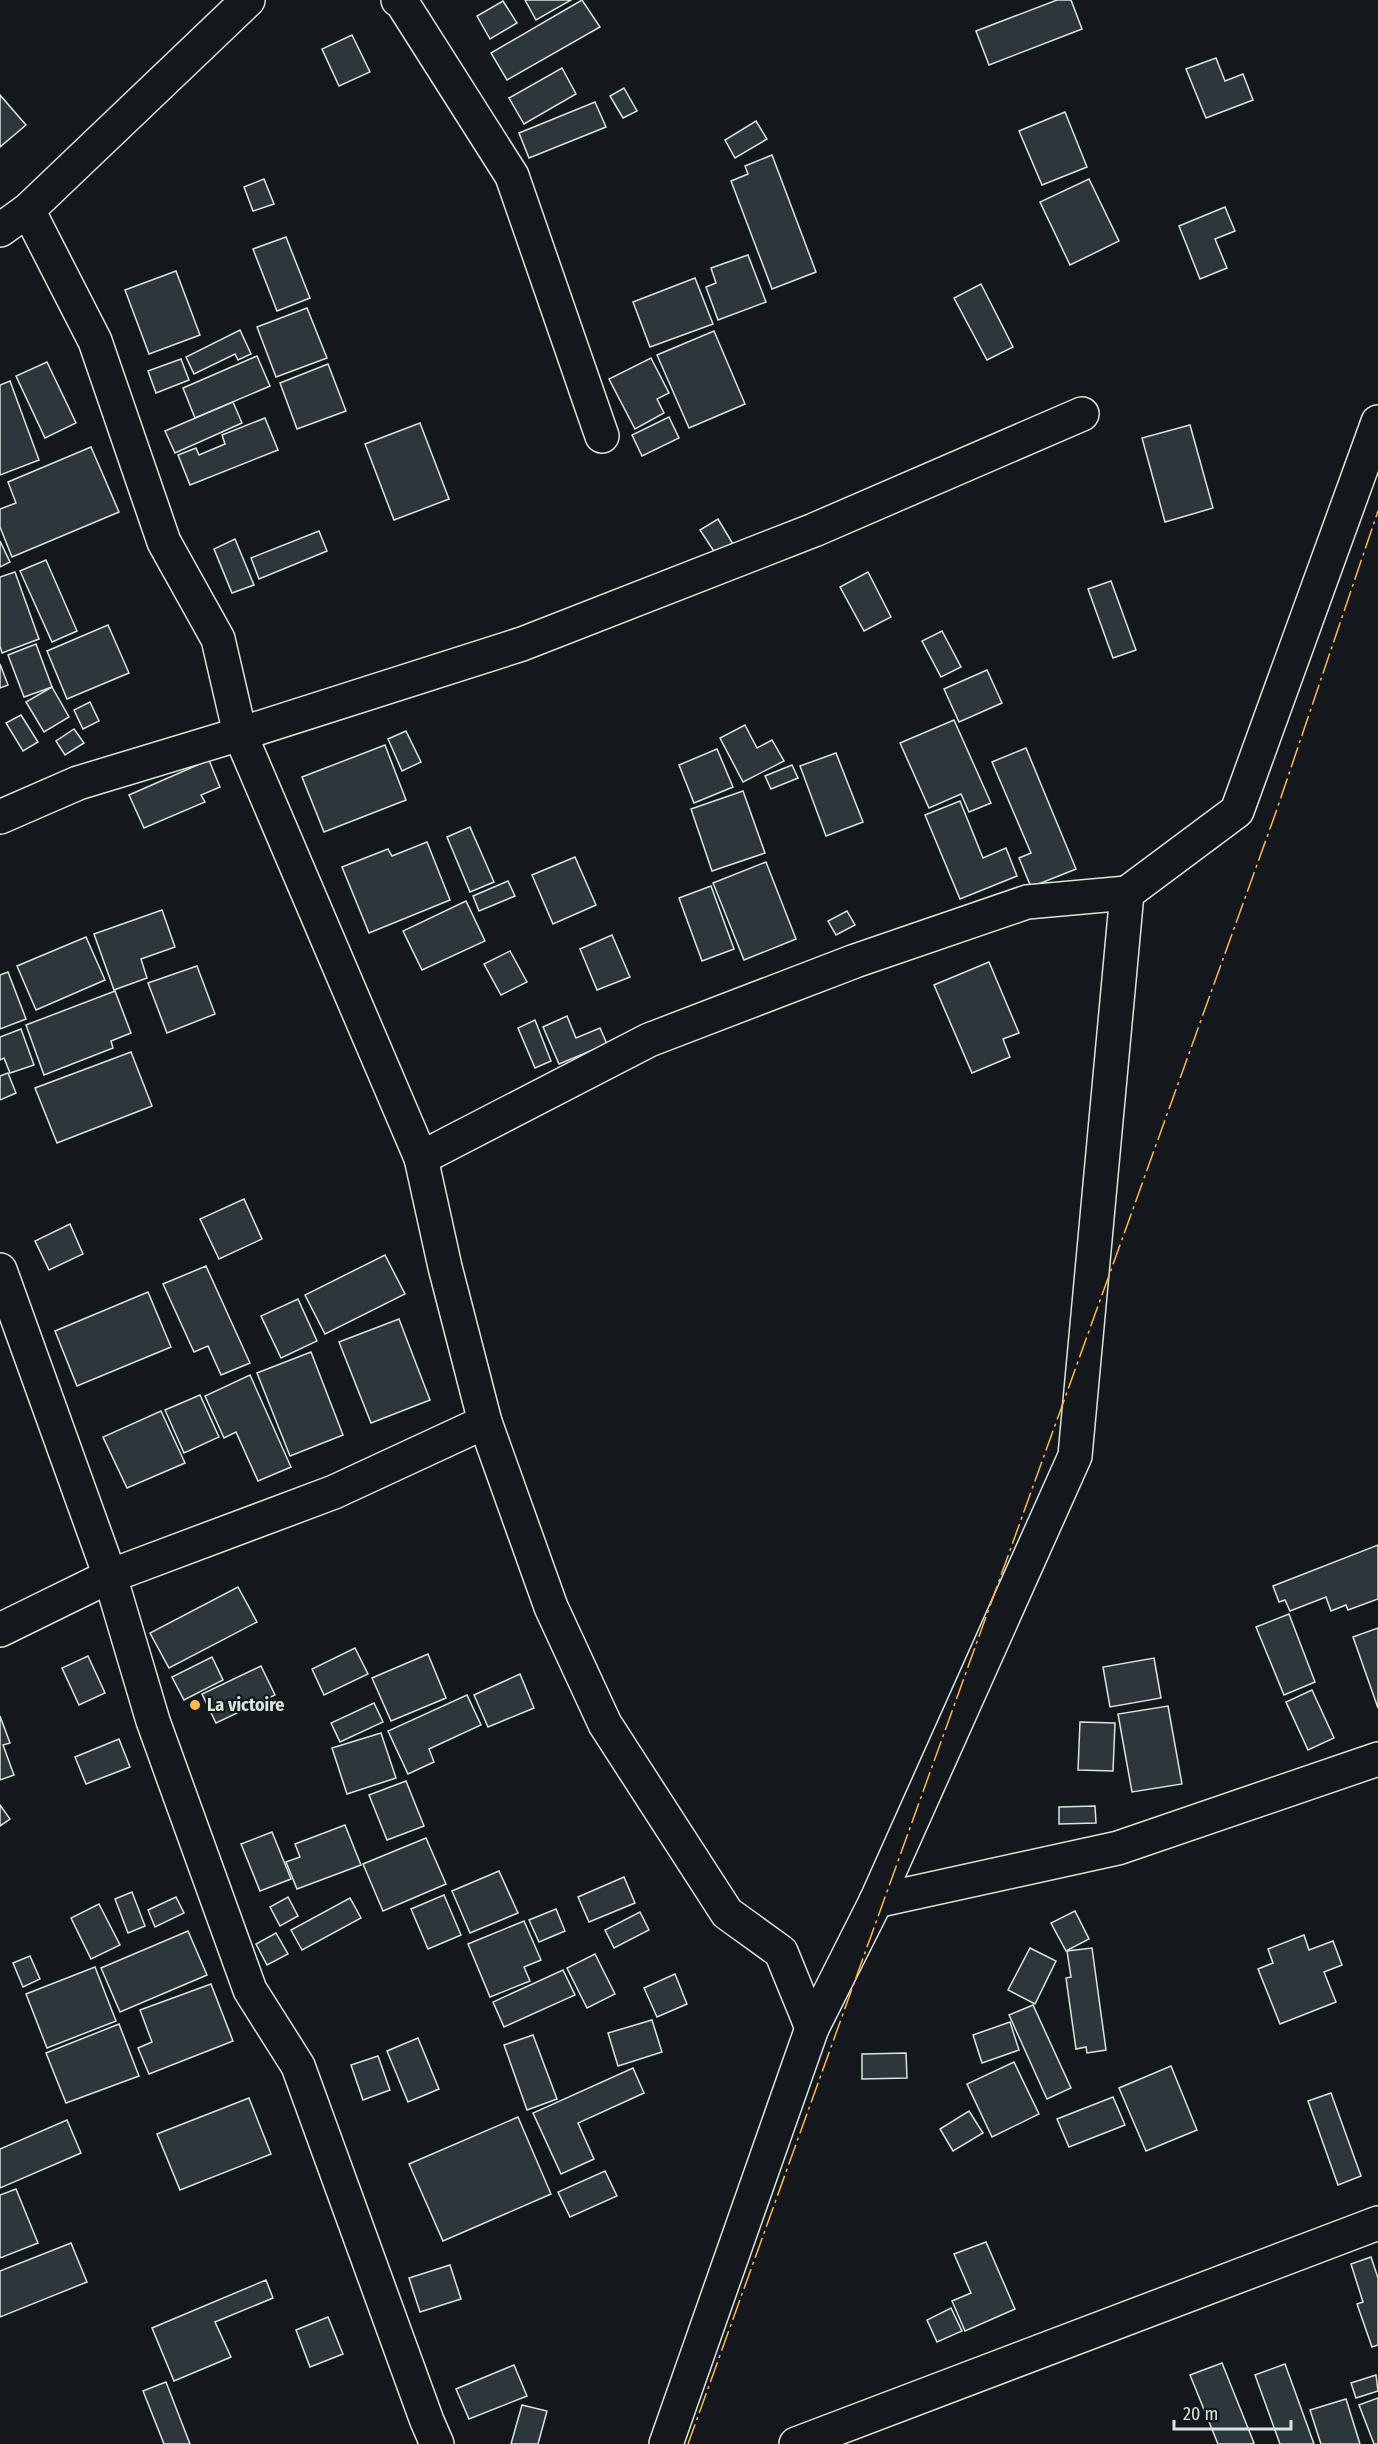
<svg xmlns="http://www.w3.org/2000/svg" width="1378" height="2444" font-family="'Fira Sans Condensed',sans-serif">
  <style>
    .building { fill: #2c363c; stroke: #d8e6dc; stroke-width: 1.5 }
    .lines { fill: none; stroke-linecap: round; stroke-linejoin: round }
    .minor-casing { stroke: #d8e6dc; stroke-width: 36 }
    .minor { stroke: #14181c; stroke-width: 33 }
    .power { stroke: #ffb74d; stroke-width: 1.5; stroke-dasharray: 21 4.5 3 4.5; stroke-linecap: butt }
    .poi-dot { fill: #ffb74d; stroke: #14181c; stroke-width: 2 }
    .labels { text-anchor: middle; stroke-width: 4.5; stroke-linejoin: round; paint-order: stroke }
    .poi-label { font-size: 18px; font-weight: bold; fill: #d8e6dc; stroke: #14181c; text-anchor: start }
  </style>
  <rect width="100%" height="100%" fill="#14181c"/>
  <g class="building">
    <polygon points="525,0 571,0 536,20"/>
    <polygon points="582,0 600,27 507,80 491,53"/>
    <polygon points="1057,0 1071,0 1082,29 989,65 976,31"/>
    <polygon points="503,1 517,23 490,39 477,16"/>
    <polygon points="352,35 370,72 339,86 322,49"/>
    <polygon points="1216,58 1225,81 1243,74 1253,100 1206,118 1186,69"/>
    <polygon points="562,68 576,94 524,124 509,98"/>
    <polygon points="624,88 637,111 623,118 610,96"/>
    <polygon points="0,95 26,125 0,147"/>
    <polygon points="595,102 606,127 529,158 519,133"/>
    <polygon points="1065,112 1087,167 1042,185 1019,131"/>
    <polygon points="756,121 767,139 735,158 725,140"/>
    <polygon points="772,155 816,272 772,289 731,181 748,174 745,166"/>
    <polygon points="264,179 274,204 253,211 244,187"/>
    <polygon points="1089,179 1119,241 1070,265 1040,202"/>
    <polygon points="1225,207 1235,231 1215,239 1227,268 1200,279 1179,226"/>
    <polygon points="286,237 310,298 277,311 253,249"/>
    <polygon points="748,255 766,302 718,320 706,287 716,283 711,268"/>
    <polygon points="176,271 200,335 149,354 125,290"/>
    <polygon points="695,278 713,324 650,347 633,302"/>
    <polygon points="981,284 1013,347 987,360 954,298"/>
    <polygon points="307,308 327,358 276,377 257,327"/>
    <polygon points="240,330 251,354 238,360 235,354 194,374 186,357"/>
    <polygon points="714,331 745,404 689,428 657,355"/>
    <polygon points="257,356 270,386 195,418 183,388"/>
    <polygon points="651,358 669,393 657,399 664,413 635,429 609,379"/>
    <polygon points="181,359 189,380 156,393 148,371"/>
    <polygon points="47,362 76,423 45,438 16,376"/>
    <polygon points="328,364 346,411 297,429 280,383"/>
    <polygon points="10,381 39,460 0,475 0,385"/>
    <polygon points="233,402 242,423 175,453 165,431"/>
    <polygon points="669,417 679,438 642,456 632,435"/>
    <polygon points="265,418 278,450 190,485 178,455 196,448 199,455 225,444 222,435"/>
    <polygon points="420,423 449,499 394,520 365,444"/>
    <polygon points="1190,425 1213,508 1165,522 1142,438"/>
    <polygon points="91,447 119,512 12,557 0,527 0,509 16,503 8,482"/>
    <polygon points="718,519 736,549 719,559 700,530"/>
    <polygon points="319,531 327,551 259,579 251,558"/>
    <polygon points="235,539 254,585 232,593 214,549"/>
    <polygon points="0,541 10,562 0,567"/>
    <polygon points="46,560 77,631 52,642 20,571"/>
    <polygon points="15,572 39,639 2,653 0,646 0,577"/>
    <polygon points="868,572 891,617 864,631 840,587"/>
    <polygon points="1111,581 1136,650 1113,658 1088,589"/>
    <polygon points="108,625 129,673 67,699 47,651"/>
    <polygon points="942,631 961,667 941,677 922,641"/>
    <polygon points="36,644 52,687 24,697 8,655"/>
    <polygon points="0,664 8,685 0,688"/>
    <polygon points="987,670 1002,703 959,722 944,689"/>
    <polygon points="52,687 69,717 44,732 26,702"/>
    <polygon points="90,702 99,721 83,729 74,710"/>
    <polygon points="21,715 38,742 23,751 6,723"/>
    <polygon points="954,720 991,803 969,812 961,794 929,808 900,743"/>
    <polygon points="745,725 757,748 772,740 784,761 743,782 720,738"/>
    <polygon points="74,729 84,743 65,755 56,741"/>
    <polygon points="406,731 421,762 402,771 388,739"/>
    <polygon points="385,745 406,800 324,832 302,777"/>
    <polygon points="1026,748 1076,869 1031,887 1019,858 1031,853 992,762"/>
    <polygon points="717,749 733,787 694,803 679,765"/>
    <polygon points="836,753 863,822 826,836 800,766"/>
    <polygon points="209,760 220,787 201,795 205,802 144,828 129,795"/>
    <polygon points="792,765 798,778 771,789 765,776"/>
    <polygon points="743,791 765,853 712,871 691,809"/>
    <polygon points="960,801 983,858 1006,848 1017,876 960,899 925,815"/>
    <polygon points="470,827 494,882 470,892 447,837"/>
    <polygon points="427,842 450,900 369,933 342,867 388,849 392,856"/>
    <polygon points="575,857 596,905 553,924 532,875"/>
    <polygon points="766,862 796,939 744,960 713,883"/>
    <polygon points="508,881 515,896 479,911 473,896"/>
    <polygon points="711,886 734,949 702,961 679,898"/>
    <polygon points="466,901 485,941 422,970 403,931"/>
    <polygon points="162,910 175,947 141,959 147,978 114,990 94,934"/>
    <polygon points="847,911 855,925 836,935 828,921"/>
    <polygon points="612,935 630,977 597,990 580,949"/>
    <polygon points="86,937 105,980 36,1010 17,966"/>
    <polygon points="510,951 527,982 501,995 484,964"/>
    <polygon points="989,962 1019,1033 1003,1039 1010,1057 972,1073 934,985"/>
    <polygon points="197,966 215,1014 167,1033 148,983"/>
    <polygon points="8,972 26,1019 0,1029 0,975"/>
    <polygon points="115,991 131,1033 111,1041 113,1048 44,1075 26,1025"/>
    <polygon points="567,1016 576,1038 600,1028 607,1044 559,1064 543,1027"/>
    <polygon points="535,1020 551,1061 535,1068 518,1028"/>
    <polygon points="21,1029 34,1065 10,1073 4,1058 0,1060 0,1037"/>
    <polygon points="131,1052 152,1106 57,1143 35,1088"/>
    <polygon points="8,1073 16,1093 0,1100 0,1076"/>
    <polygon points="244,1199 262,1239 219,1259 200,1219"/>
    <polygon points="70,1224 83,1254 49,1270 35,1241"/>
    <polygon points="385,1255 405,1294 325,1334 305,1295"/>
    <polygon points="206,1266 250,1363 221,1375 208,1346 194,1352 163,1284"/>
    <polygon points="148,1292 171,1347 77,1386 55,1331"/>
    <polygon points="298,1299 317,1341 281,1358 261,1316"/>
    <polygon points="399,1319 430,1400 371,1423 339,1342"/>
    <polygon points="311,1352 343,1435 290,1456 257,1373"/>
    <polygon points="250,1375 291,1467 258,1481 236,1432 224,1438 205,1396"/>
    <polygon points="200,1395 219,1437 184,1453 165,1410"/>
    <polygon points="161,1411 185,1463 127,1488 103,1437"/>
    <polygon points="1378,1545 1378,1599 1348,1610 1346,1605 1331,1611 1326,1597 1290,1611 1285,1600 1279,1602 1273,1586"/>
    <polygon points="238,1587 257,1622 169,1668 150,1633"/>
    <polygon points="1289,1614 1315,1682 1284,1695 1256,1627"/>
    <polygon points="1378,1628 1378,1708 1353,1637"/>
    <polygon points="355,1648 368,1674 324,1695 312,1669"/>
    <polygon points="428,1654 446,1698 391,1721 372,1678"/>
    <polygon points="88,1656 105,1693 79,1705 62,1668"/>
    <polygon points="212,1657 223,1680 184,1700 172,1677"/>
    <polygon points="1154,1658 1161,1698 1110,1707 1103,1667"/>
    <polygon points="261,1666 275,1695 216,1723 202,1694"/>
    <polygon points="520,1674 534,1708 488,1727 474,1695"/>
    <polygon points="1312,1690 1334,1738 1308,1750 1286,1702"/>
    <polygon points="467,1695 481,1725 429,1749 434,1762 408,1774 388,1731"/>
    <polygon points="374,1703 383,1722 340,1742 331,1723"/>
    <polygon points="1168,1706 1182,1784 1132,1792 1118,1714"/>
    <polygon points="0,1716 10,1743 3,1745 14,1775 0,1780"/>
    <polygon points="1080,1722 1115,1723 1113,1771 1078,1770"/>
    <polygon points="381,1733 396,1778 347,1794 332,1748"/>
    <polygon points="119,1739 130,1767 86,1784 75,1757"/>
    <polygon points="406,1781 424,1826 387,1840 369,1795"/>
    <polygon points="0,1805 10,1819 0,1826"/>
    <polygon points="1095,1806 1096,1823 1059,1824 1059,1807"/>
    <polygon points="345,1825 361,1865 297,1889 286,1862 300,1857 295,1844"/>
    <polygon points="272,1832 291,1879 260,1891 241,1844"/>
    <polygon points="426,1838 446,1884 383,1911 363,1864"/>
    <polygon points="499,1871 518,1913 470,1933 452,1891"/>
    <polygon points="624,1877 635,1903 589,1922 578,1897"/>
    <polygon points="132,1892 145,1926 128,1933 115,1899"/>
    <polygon points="444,1895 461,1935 428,1949 411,1909"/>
    <polygon points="176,1897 184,1913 155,1927 148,1910"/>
    <polygon points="288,1897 298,1916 280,1926 270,1907"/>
    <polygon points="350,1898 361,1918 302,1950 291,1930"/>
    <polygon points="99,1904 120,1945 91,1959 71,1918"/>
    <polygon points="556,1909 565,1931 539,1942 529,1920"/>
    <polygon points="1075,1911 1089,1939 1066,1951 1051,1923"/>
    <polygon points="640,1912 649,1930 614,1948 605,1930"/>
    <polygon points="524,1921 541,1960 524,1967 530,1981 490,1997 468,1944"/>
    <polygon points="188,1931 207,1975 120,2012 101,1968"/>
    <polygon points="276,1933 288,1954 267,1965 256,1944"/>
    <polygon points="1304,1935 1309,1950 1333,1941 1342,1965 1324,1972 1336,2002 1280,2024 1258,1969 1273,1963 1268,1949"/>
    <polygon points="1030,1948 1056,1961 1035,2004 1008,1990"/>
    <polygon points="1092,1948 1106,2050 1087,2053 1086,2047 1076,2049 1066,1978 1071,1977 1067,1951"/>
    <polygon points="595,1954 615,1994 587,2008 567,1968"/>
    <polygon points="30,1956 40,1979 23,1987 13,1963"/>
    <polygon points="95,1967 116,2021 47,2048 26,1994"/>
    <polygon points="563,1970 575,1995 504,2027 493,2002"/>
    <polygon points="675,1974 687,2004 657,2017 644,1988"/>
    <polygon points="211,1984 233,2041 149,2074 138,2048 152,2042 140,2010"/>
    <polygon points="1033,2005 1071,2088 1047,2099 1009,2015"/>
    <polygon points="652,2020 662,2052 618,2066 608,2033"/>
    <polygon points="1010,2022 1019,2050 982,2063 973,2035"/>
    <polygon points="119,2024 139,2076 66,2103 46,2053"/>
    <polygon points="533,2035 557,2099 527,2110 504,2045"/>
    <polygon points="418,2038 439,2089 408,2102 387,2051"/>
    <polygon points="906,2053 907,2078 862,2079 862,2054"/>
    <polygon points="378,2056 390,2090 363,2100 351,2065"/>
    <polygon points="1014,2062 1039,2114 992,2137 967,2084"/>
    <polygon points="1171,2066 1197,2130 1146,2151 1119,2088"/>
    <polygon points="633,2068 644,2093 578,2123 594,2159 561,2174 533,2113"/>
    <polygon points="1331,2093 1361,2176 1338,2185 1308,2101"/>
    <polygon points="1113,2097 1125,2125 1069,2147 1057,2119"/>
    <polygon points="249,2098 271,2154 180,2190 157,2134"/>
    <polygon points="969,2111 983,2133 953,2151 940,2129"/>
    <polygon points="518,2117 551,2194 443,2241 409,2164"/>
    <polygon points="67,2120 81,2153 0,2188 0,2149"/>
    <polygon points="605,2171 617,2196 570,2217 558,2192"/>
    <polygon points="16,2189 38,2243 0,2258 0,2195"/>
    <polygon points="986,2242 1015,2309 965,2331 952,2301 971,2293 954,2254"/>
    <polygon points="71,2243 87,2282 0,2317 0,2271"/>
    <polygon points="1371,2257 1378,2278 1378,2345 1372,2347 1357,2304 1363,2302 1351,2264"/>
    <polygon points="450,2265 461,2299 420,2312 409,2278"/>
    <polygon points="266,2280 273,2298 215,2322 231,2357 174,2381 152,2328"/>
    <polygon points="951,2308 962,2331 937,2342 927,2320"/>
    <polygon points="328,2317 343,2354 310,2367 296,2330"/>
    <polygon points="1222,2363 1254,2443 1251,2444 1218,2444 1190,2375"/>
    <polygon points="1285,2364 1314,2444 1280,2444 1255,2375"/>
    <polygon points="514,2365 527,2396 469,2419 456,2389"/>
    <polygon points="1376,2375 1378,2391 1356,2398 1351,2383"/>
    <polygon points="166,2382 190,2444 164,2444 143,2391"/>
    <polygon points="1378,2398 1378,2444 1374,2444 1359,2405"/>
    <polygon points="1346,2399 1360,2444 1321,2444 1310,2410"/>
    <polygon points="522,2405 547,2411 538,2444 511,2444"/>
  </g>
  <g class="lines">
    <defs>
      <g id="minor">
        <polyline points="398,0 401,1 512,176 602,436"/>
        <polyline points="28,210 95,341 164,542 218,639 240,734 421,1158 445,1267 485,1422 551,1607 605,1724 727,1913 781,1952 812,2028"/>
        <polyline points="0,230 28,210 248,0"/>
        <polyline points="0,817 78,783 240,734 522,644 814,530 1082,414"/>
        <polyline points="421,1158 649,1040 855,961 1027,902 1127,893"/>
        <polyline points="0,1270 110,1576 0,1630"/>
        <polyline points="876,1901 1118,1848 1378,1759"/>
        <polyline points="437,2444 427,2421 298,2066 250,1990 153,1721 110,1576 334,1492 485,1422"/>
        <polyline points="666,2444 812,2028 876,1901 1075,1456 1127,893 1237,811 1378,422"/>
        <polyline points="796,2444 1378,2223"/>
      </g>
    </defs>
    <use href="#minor" class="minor-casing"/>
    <use href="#minor" class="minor"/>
    <polyline class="power" points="688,2444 1276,812 1378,511"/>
  </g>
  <circle class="poi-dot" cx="195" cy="1705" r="6"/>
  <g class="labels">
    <g class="poi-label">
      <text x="207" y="1711">La victoire</text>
    </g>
  </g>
  <path d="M1174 2420v9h117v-9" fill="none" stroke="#d8e6dc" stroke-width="3"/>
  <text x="1183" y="2420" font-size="18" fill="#d8e6dc" stroke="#14181c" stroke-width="4.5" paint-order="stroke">20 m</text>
</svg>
